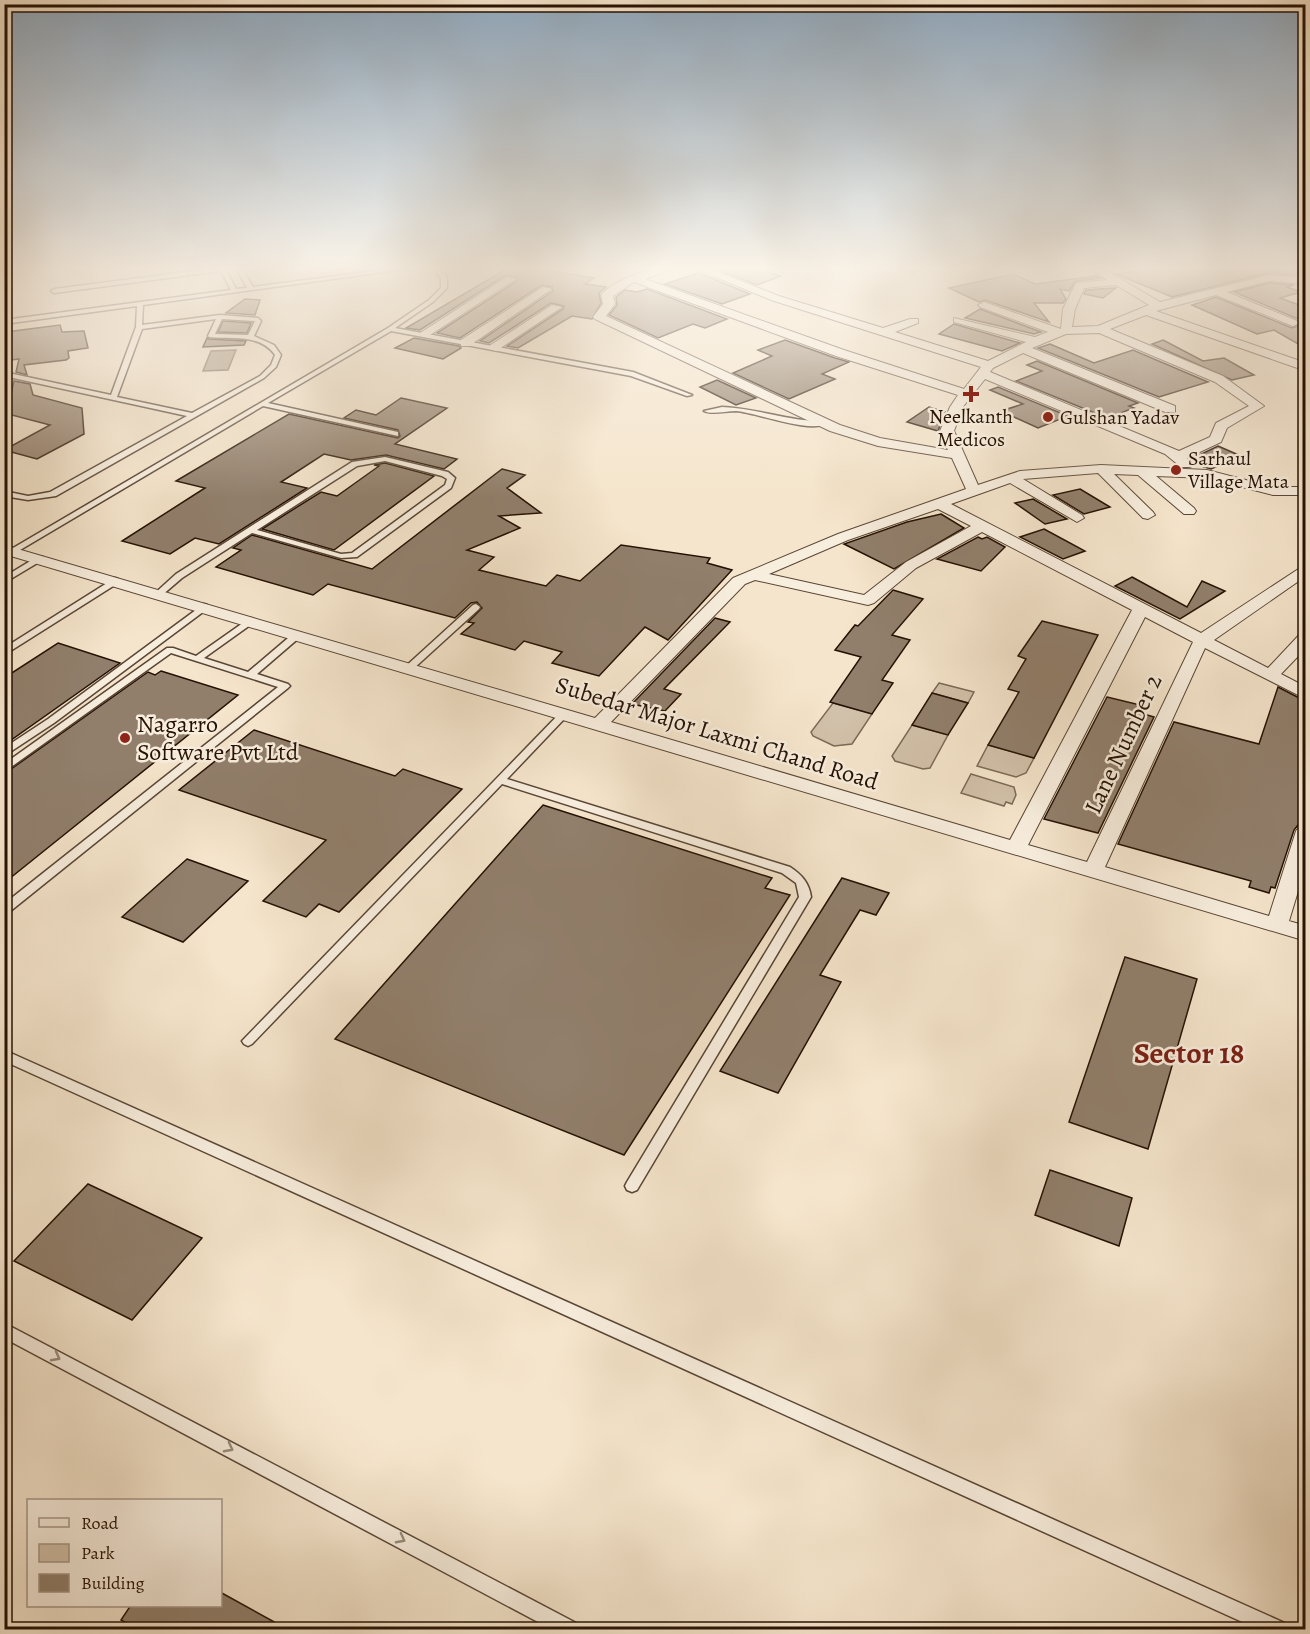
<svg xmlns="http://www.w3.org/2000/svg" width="1310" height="1634" font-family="Alegreya,serif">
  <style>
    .green { fill: #d2c1aa; stroke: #7c6956; stroke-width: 1.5 }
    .water { fill: #ae9d88; stroke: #776553; stroke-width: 1.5 }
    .building { fill: #917f6c; stroke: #251103; stroke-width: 1.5 }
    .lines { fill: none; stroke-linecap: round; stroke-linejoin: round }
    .service-casing { stroke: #594635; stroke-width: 3 }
    .minor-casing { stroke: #594635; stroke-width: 2 }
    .service { fill: #f8eede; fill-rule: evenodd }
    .minor { fill: #f8eede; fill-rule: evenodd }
    .oneway { stroke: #998b7b }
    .poi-dot { fill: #8f2418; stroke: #f8eede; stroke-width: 2 }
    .labels { text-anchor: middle; stroke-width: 5; stroke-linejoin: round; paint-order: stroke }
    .far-poi-label { font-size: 20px; fill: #251103; stroke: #f8eede; text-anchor: start }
    .poi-label { font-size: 24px; fill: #251103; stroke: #f8eede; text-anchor: start }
    .street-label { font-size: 24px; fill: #251103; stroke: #f8eede }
    .district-label { font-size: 30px; font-weight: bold; fill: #7a1f14; stroke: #f8eede }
  </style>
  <rect width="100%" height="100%" fill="#f5e5cc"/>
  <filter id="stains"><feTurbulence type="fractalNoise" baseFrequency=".00333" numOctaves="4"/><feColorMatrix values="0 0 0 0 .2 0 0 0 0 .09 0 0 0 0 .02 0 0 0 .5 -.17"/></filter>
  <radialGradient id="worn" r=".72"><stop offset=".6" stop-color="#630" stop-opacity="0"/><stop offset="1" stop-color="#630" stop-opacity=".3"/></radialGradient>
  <g class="green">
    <polygon points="939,683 974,692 968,703 932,693"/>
    <polygon points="833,703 872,714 852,744 834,746 813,736 811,732"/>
    <polygon points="912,725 948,735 930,768 923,769 895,761 892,756"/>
    <polygon points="988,745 989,745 1034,758 1026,773 1016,777 977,766"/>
    <polygon points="971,774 1014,787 1016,795 1012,804 1006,802 1004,806 961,793"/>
  </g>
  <polygon class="water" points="236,350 228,370 203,371 211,351"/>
  <g class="building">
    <polygon points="508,268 534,268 594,278 585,284 606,287 599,293 601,303 592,319 572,316 518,348 507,346 563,309 564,306 551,303 489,343 480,341 553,291 552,287 542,285 460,338 437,333 517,281 518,278 506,275 420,330 406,328"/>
    <polygon points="728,268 756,268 781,276 757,285 721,271"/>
    <polygon points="1161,268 1293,268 1300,275 1268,273 1172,297 1116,274"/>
    <polygon points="698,273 706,276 750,294 722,304 665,284"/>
    <polygon points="1013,274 1035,284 1097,276 1101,278 1076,281 1069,291 1060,289 1066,299 1063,303 1034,303 1049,322 985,300 979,302 949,288"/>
    <polygon points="1269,283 1294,285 1287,287 1301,292 1280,298 1305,307 1305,348 1274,330 1257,334 1192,305 1216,297 1292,328 1300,325 1298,319 1234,292"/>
    <polygon points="1116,288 1103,298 1084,294 1086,290"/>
    <polygon points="647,289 727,319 705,328 693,324 658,338 609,315 617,305 616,297 625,290 637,292"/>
    <polygon points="245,299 260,300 255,315 226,313"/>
    <polygon points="980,309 1041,332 1034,334 965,318"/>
    <polygon points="223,321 251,323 247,333 218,332"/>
    <polygon points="954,324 1020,343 1002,351 939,334"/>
    <polygon points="60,325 62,332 84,331 88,348 68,351 69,358 66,360 24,365 27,375 16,372 19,359 4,361 6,332"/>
    <polygon points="207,338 209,339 246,341 244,345 203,347"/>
    <polygon points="414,338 459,346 461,348 443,359 395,348"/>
    <polygon points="785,340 835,358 849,362 822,374 835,379 789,399 733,373 772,356 758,350"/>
    <polygon points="1163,340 1203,361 1224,358 1254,375 1232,380 1152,344"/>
    <polygon points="1050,344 1094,363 1133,350 1208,382 1159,397 1038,348"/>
    <polygon points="1037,361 1138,403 1129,406 1134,408 1107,418 1016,381 1042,371 1027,365"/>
    <polygon points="717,380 756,398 736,405 700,387"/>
    <polygon points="14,381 30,384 33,395 82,408 84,434 37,459 4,450 50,425 4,413 4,398 10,397"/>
    <polygon points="998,387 1068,416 1038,428 1001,411 1023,404 990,390"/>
    <polygon points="401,398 447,408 395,444 457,459 444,469 386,455 351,460 324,454 281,482 307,488 219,544 195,538 170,554 122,541 205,488 176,481 289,414 398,438 400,436 398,430 344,418 356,410 376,415"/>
    <polygon points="929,407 945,412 938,431 907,422"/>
    <polygon points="1218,446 1241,456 1211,469 1195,464 1191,459"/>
    <polygon points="385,463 434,476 334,550 262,529 321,492 337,496 379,466 374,465"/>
    <polygon points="502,469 525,475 507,488 541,513 499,516 520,528 467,550 494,557 479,570 546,586 557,575 580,581 621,545 710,558 707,563 732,570 668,640 645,627 599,676 552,663 562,652 524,641 515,650 461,634 474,623 468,622 482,608 477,602 471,603 455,618 328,584 313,595 216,567 241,550 233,548 252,535 372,569"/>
    <polygon points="1080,489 1110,507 1084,514 1053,495"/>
    <polygon points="1033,499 1067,519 1045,524 1015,503"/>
    <polygon points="941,514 964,528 894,569 844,544 907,522"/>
    <polygon points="1044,529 1085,551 1063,559 1020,537"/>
    <polygon points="978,537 982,539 987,537 1005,547 981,571 937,559"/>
    <polygon points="1132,577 1187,607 1202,581 1225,591 1180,619 1115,586"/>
    <polygon points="893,590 923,599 892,635 910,640 882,680 893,683 872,714 830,702 861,657 835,650 855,625 858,626"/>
    <polygon points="715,618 730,622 664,689 681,694 665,711 632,704"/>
    <polygon points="1042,621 1098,635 1034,758 988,745 1019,692 1008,689 1026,659 1018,656"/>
    <polygon points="58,643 120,663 4,745 4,678"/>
    <polygon points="161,671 238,695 4,883 4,774 148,672 155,675"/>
    <polygon points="1278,687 1305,701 1305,767 1299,795 1305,796 1305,823 1298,825 1294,830 1275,888 1271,887 1269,893 1249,887 1251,881 1118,844 1174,722 1259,744"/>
    <polygon points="932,693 968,703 948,735 912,725"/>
    <polygon points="1107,697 1140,705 1137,712 1154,717 1098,833 1044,819"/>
    <polygon points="254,730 395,776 403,769 462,789 339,912 319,904 306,917 263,901 326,840 179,790"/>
    <polygon points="543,805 772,878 765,888 790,895 624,1155 335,1039"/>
    <polygon points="187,859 248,881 183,942 122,917"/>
    <polygon points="842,878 889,893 876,915 860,910 820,975 841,982 778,1093 720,1071"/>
    <polygon points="1125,957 1197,979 1148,1149 1069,1122"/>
    <polygon points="1050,1170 1132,1198 1119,1246 1035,1215"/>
    <polygon points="88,1184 202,1238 132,1320 14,1261"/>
    <polygon points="220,1592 287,1629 137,1629 121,1620 131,1605 220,1605"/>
  </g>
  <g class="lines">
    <defs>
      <g id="service">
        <path d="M217,268h8l11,21 11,-1 -11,-20h6l11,19 145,-19h16l-271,37 -1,20 78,-10 38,3 3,3 -7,15 20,9 7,10 -5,12 -12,11 -208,118 -28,4 -24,-4v-5l24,5 22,-4 137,-76 -183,-40v-4l107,23 25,-68 1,-21 -133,18v-4l227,-30 -10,-19 -167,22 -3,-2 3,-2zM216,319l-8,17 1,1c22,3 51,-4 66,18l-4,10 -11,11 -68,37 -75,-16 25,-68zM222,319l32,2h1l-7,14 -33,-1z"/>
        <polygon points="434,268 440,268 447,278 447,288 433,302 395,328 633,372 692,395 687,396 631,376 391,331 268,403 398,432 398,436 263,406 15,553 9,553 8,551 388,328 429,300 441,288 441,278"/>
        <polygon points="922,268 913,272 910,270 913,268"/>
        <polygon points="1295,268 1306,270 1306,274 1296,269"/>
        <path d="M722,407c35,1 68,15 103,14l4,2c-20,11 -70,-10 -93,-12 -10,0 -25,4 -32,0z"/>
        <path d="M385,457l63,15 7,6 -4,10 -94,69 -16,1 -89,-25 -70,45 -21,18 -3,1 -4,-3 22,-20 176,-112zM385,461l57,15 5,3 -2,6 -93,68 -11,1 -84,-24 100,-64z"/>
        <polygon points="37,557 43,557 44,559 4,583 4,577"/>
        <polygon points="115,578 118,579 118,583 4,655 4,648"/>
        <polygon points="204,604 207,605 207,609 54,723 4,756 4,748 48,719"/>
        <polygon points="476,604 480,607 479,609 412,670 406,670 404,668 406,666 473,605"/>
        <polygon points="250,618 253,619 253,623 204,658 248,672 294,633 300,633 300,637 257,674 288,684 290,686 288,688 8,913 4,914 4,904 278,687 171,653 4,772 4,764 167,648 173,648 196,656"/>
        <path d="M564,711l5,3 -2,2 -60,63 283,88c12,8 19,16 21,30l-174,293 -5,2 -5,-2 -2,-4 2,-4 172,-285 -3,-14 -14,-10 -280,-89 -250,260 -4,2 -4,-2 -2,-3 319,-329z"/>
        <polygon points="4,1050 1287,1624 1290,1630 1260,1630 4,1061"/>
        <polygon points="4,1323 578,1624 581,1630 553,1630 4,1338"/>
      </g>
      <g id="minor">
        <path d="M659,268h17l-31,11 199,71 120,39 17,-22 -210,-67 -77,-32h14l71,28 104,32 27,-9h8v4l-23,9 93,29 38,-19 -72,-20v-4l81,19 13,-5 -68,-25 -2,-2 6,-3 77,27 2,-20 13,-26 31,-3 -17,-12h12l58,34 109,-27 37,3v6l-37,-3 -42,11 70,29 2,2 -6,3 -77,-31 -60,16 150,52v8l-160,-56 -36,14 113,47 41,30 -37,22 -6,14 -34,16 6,6 -2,3h-10l-16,-13 -180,-75 -23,29 -8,23 24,54 42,-14 81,-6 106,5 66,17h33v8h-33l-66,-17 -51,-2 38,32 2,3 -2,3h-10l-46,-39 -24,-1 39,38 2,3 -7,4 -5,-1 -45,-45 -75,6 59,36 2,3 -7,4 -67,-39 -59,21 250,129 105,-69v12l-92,64 54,28 32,-34 6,-1v15l-25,26 25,13v12l-101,-51 -100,219 164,49 27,-85 3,-4 7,-2v40l-17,56 17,5v15l-1302,-387v-9l591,173 138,-140 105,-44 128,-45 -14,-31 -74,-12 -48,-15 -235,-112 -2,-2 10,-13 -2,-9c15,-16 37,-22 58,-27zM634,282l202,74 122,39 -8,12 -10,24 8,19 -68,-12 -40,-13 -234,-109 9,-12 -2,-8zM1116,285l33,20 -51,21 -26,1 3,-18 9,-21zM1099,333l116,49 34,24 -33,17 -6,14 -31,14 -189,-79 3,-4 30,-15 142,59h10v-6l-143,-58 34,-14zM938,509l33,17 -65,36 -42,33 -95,-21 79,-34zM982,532l150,78 -122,230 -399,-118 134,-138 10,-4 113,25 6,-2 42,-35zM1145,617l48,25 -106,220 -59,-17z"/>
        <polygon points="507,277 516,279 427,337 417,335"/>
        <polygon points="543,287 552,289 469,346 461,346 461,340"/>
        <polygon points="552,305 562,307 496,351 486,348"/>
      </g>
    </defs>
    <use href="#service" class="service-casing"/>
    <use href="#minor" class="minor-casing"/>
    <use href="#service" class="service"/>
    <use href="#minor" class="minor"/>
  </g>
  <defs><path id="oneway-chevron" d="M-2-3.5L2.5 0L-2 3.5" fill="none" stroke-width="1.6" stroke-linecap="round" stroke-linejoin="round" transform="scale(1.5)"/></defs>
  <g class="oneway">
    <use href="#oneway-chevron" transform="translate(56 1357) rotate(28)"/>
    <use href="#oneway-chevron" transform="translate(229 1448) rotate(28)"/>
    <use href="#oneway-chevron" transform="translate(401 1539) rotate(28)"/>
  </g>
  <linearGradient id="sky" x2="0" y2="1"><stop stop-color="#91abc2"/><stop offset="0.54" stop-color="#faf3e8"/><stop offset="1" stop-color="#faf3e8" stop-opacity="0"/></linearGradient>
  <rect width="1310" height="497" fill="url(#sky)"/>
  <g class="poi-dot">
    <path d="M968 385h6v6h6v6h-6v6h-6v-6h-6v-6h6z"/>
    <circle cx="1048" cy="417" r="6"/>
    <circle cx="1176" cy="470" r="6"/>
    <circle cx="125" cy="738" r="6"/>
  </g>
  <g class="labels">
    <g class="far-poi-label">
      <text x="971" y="423" text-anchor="middle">Neelkanth<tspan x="971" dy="23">Medicos</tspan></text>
      <text x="1060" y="424">Gulshan Yadav</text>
      <text x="1188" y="465">Sarhaul<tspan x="1188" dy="23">Village Mata</tspan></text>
    </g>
    <g class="poi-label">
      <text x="137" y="732">Nagarro<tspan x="137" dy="28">Software Pvt Ltd</tspan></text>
    </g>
    <g class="street-label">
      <text transform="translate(717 733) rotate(17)" y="8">Subedar Major Laxmi Chand Road</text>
      <text transform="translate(1123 744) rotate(-65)" y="8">Lane Number 2</text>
    </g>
    <g class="district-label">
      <text x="1189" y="1063">Sector 18</text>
    </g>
  </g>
  <rect width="1310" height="1634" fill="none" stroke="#f5e5cc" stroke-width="24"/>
  <rect x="6" y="6" width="1298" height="1622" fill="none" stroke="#251103" stroke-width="3"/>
  <rect x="12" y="12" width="1286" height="1610" fill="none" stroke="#251103" stroke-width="1.5"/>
  <rect x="27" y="1499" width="195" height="108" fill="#f8eede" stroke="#a49686" stroke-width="1.5"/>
  <rect x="39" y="1518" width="30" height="9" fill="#f8eede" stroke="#a49686" stroke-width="1.5"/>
  <text x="81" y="1529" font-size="18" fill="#251103">Road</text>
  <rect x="39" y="1544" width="30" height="18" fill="#d2c1aa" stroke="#a49686" stroke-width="1.5"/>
  <text x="81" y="1559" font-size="18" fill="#251103">Park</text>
  <rect x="39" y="1574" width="30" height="18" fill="#917f6c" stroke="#a49686" stroke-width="1.5"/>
  <text x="81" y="1589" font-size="18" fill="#251103">Building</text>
  <rect width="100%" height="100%" filter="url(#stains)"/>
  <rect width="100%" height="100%" fill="url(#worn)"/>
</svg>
